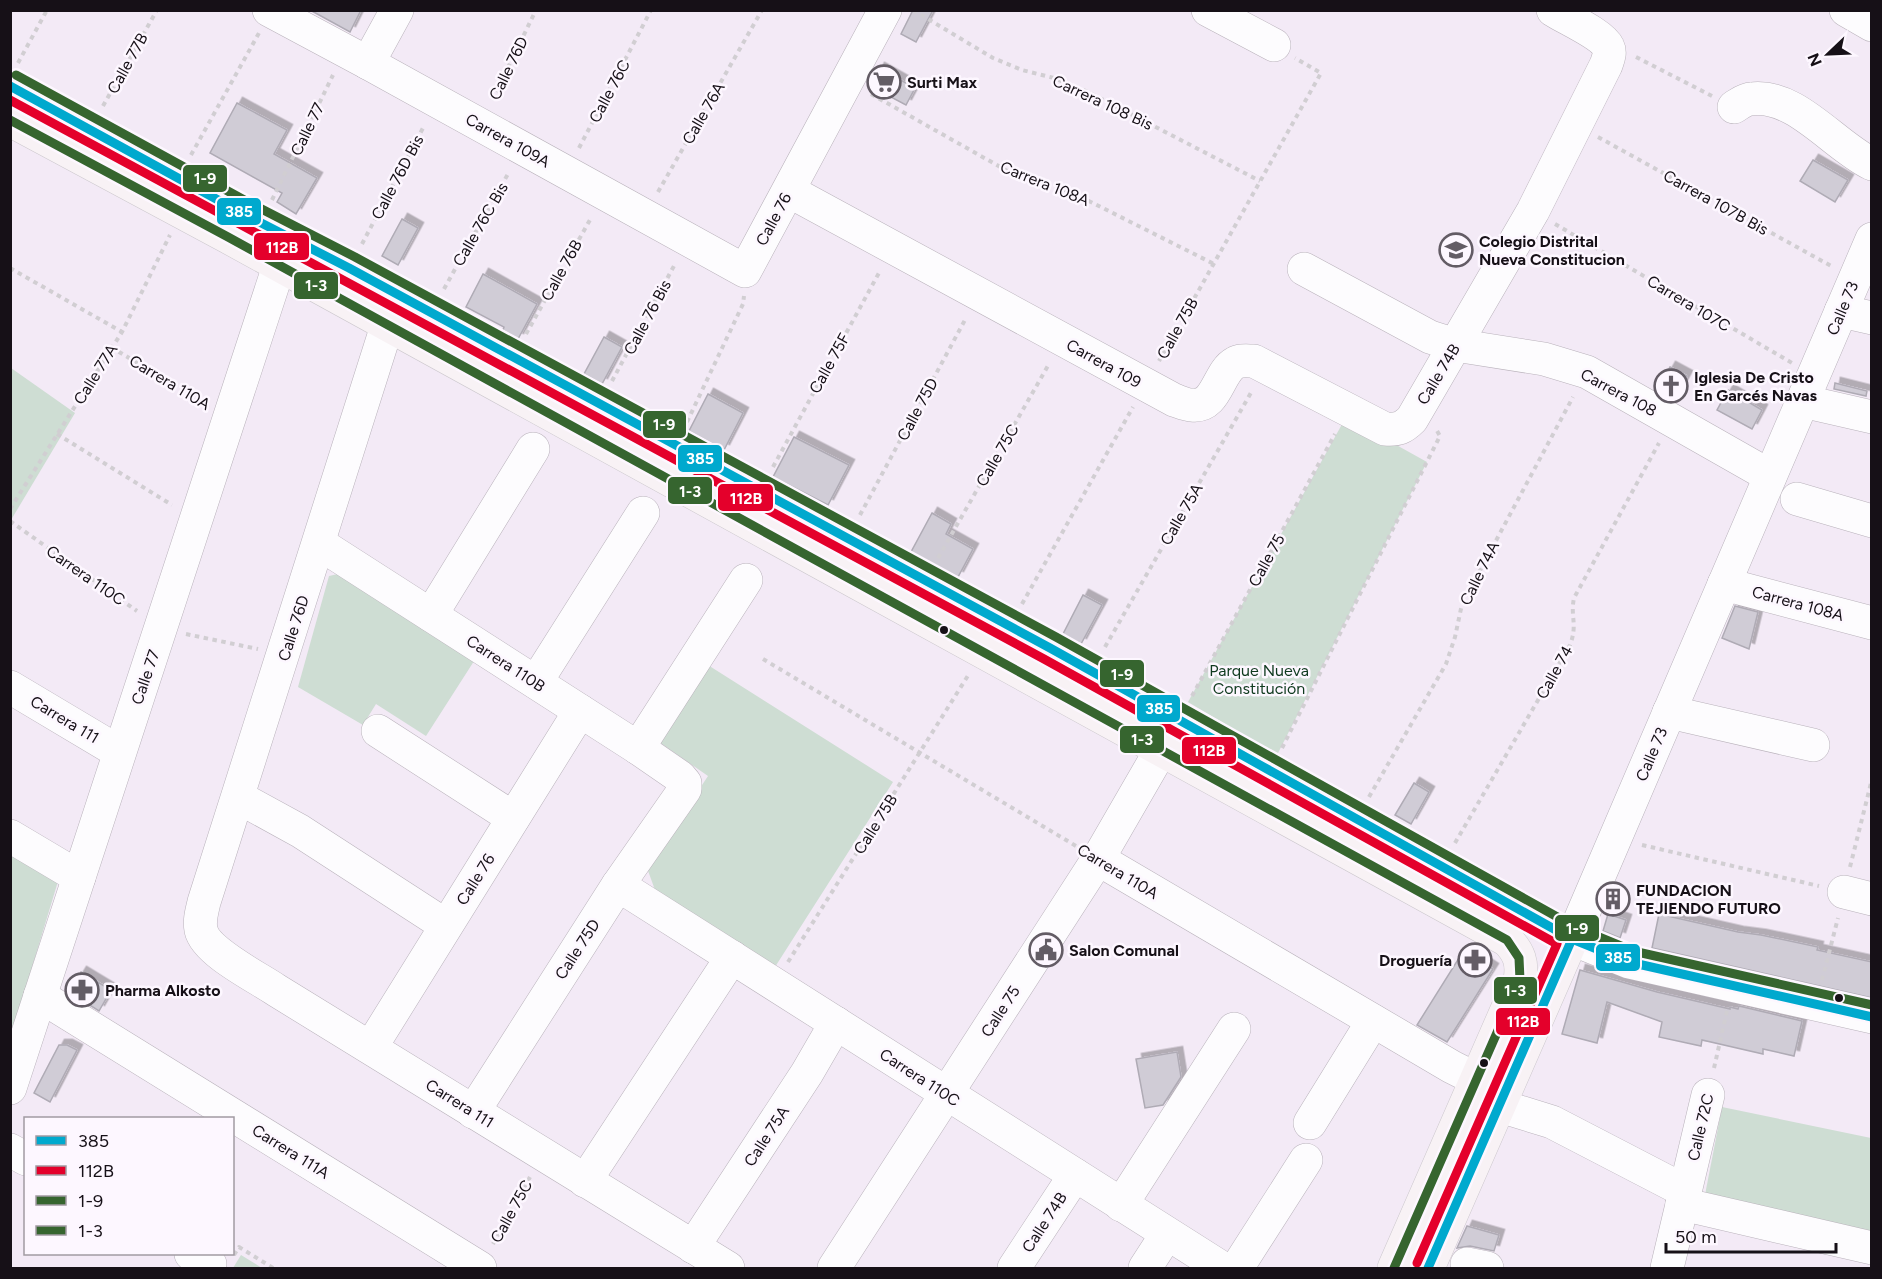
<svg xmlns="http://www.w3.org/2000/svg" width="1882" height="1279" font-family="Figtree,sans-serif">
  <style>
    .green { fill: #ceddd3 }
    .building { fill: #d0ccd6; stroke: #afabb5; stroke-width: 1.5; filter: url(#shadow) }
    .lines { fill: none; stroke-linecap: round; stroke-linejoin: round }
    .minor-casing { stroke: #b9b2bb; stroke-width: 34 }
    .major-casing { stroke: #ccc8cd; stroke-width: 34 }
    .path { stroke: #d1ced2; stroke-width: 4; stroke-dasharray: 4.5 4.5; stroke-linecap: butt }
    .minor { stroke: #fdfcfe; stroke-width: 33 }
    .major { stroke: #f8f2f5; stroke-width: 33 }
    .bus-1-casing { stroke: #fdf7ff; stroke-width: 14 }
    .bus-2-casing { stroke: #fdf7ff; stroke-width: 14 }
    .bus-3-casing { stroke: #fdf7ff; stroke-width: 14 }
    .bus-4-casing { stroke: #fdf7ff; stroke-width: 14 }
    .bus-1 { stroke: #00a9ce; stroke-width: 9 }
    .bus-2 { stroke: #e4002b; stroke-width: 9 }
    .bus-3 { stroke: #36652f; stroke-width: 9 }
    .bus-4 { stroke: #36652f; stroke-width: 9 }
    .bus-dot { fill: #161017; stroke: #fdf7ff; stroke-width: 2 }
    .labels { text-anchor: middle; stroke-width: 5; stroke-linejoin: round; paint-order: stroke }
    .street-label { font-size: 16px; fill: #161017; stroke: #fdf7ff }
    .poi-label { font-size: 16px; font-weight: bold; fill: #161017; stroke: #fdf7ff; text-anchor: start }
    .park-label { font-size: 16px; fill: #0f3a1e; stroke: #fdf7ff }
    .line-badge { stroke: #fdf7ff; stroke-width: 2 }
    .badge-label { font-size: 16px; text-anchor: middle; font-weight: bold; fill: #fff }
  </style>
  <defs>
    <filter id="shadow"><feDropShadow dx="5.5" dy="-5.5" stdDeviation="0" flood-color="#0004"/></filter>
  </defs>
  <rect width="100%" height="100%" fill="#f3eaf6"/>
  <g class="green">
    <polygon points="11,368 75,413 11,520"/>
    <polygon points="1346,417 1427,462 1277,755 1188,702"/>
    <polygon points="347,572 476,658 426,736 376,704 363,725 298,687 329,576"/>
    <polygon points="700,660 893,782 775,967 655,890 647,868 708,776 649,735"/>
    <polygon points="11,848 59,878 11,1037"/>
    <polygon points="1722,1107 1871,1138 1871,1234 1704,1200"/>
    <polygon points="241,1255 262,1268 233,1268"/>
  </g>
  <g class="building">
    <polygon points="310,10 361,10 350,32"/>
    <polygon points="913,10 933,10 916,42 901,34"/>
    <polygon points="879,68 915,88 906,105 870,86"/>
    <polygon points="237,103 287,130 274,154 317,178 296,214 277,202 282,193 210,153"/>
    <polygon points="1813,160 1848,180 1835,202 1800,181"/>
    <polygon points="402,219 418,228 398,265 382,256"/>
    <polygon points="483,274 537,304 518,339 503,330 504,327 466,307"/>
    <polygon points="604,337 622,347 602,384 584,374"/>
    <polygon points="1670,367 1687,376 1674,400 1657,390"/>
    <polygon points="1835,383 1867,391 1866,396 1834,389"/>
    <polygon points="1728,390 1762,410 1752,429 1717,410"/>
    <polygon points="708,394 743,413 724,450 689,431"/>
    <polygon points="794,437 849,465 828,505 773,477"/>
    <polygon points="932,513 951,524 946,534 973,549 958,577 911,552"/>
    <polygon points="1083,595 1102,605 1081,644 1063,634"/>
    <polygon points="1735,606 1758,612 1749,649 1722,638"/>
    <polygon points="1414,783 1429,792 1411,824 1395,815"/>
    <polygon points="1608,914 1626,920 1620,938 1603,931"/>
    <polygon points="1659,914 1738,932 1761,935 1818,947 1817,950 1872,962 1872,998 1652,948"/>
    <polygon points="1464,950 1493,969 1447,1042 1417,1025"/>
    <polygon points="1580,970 1657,992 1730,1009 1730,1007 1738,1009 1739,1006 1802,1021 1794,1056 1763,1049 1763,1054 1702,1040 1701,1046 1659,1037 1662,1022 1607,1002 1597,1043 1562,1034"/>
    <polygon points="81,972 111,990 99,1011 69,992"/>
    <polygon points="59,1045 67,1045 77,1050 50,1102 34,1093"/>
    <polygon points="1177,1052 1181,1077 1163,1105 1145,1108 1136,1059"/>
    <polygon points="1467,1226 1499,1235 1494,1251 1470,1246 1457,1248"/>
  </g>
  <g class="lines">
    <defs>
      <g id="minor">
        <polyline points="269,10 368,63 745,271 885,10"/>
        <polyline points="1208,10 1274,45"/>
        <polyline points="1846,10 1872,25"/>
        <polyline points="368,63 397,10"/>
        <path d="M1734,107c5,-3 11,-8 17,-8 45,-6 83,47 121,65"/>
        <path d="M789,191l385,209c6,2 12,5 18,5 25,3 26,-33 43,-42 5,-3 12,-2 19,-2l131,68c13,1 18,-1 27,-10l121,-208 73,-146c2,-6 5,-12 2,-18 -6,-13 -43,-29 -55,-37"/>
        <polyline points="1872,239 1572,939 1629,962 1872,1017"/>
        <polyline points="1304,269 1430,337 1455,345 1544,359 1587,372 1770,476"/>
        <polyline points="1841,311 1872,318"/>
        <path d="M387,326l-183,576c-2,9 -5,18 -3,28 5,22 56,47 75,60l452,278"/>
        <polyline points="1802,401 1872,417"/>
        <polyline points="1797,499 1872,521"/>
        <polyline points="320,544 638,748 680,777 685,783 685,789 618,885 473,1112"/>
        <polyline points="1724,584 1872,623"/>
        <polyline points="431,615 533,449"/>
        <polyline points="536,682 643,513"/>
        <polyline points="10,687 119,752"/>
        <polyline points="1669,712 1813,745"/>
        <polyline points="378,731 513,818"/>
        <polyline points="638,748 746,580"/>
        <polyline points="238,797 300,831 445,925"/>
        <polyline points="10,836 79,877"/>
        <polyline points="1098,859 1452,1067 1476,1079"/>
        <polyline points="618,885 1222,1268"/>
        <polyline points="1844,892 1872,899"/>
        <polyline points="40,996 480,1268"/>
        <polyline points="371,1047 580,711"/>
        <polyline points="10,1088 279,266"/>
        <polyline points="1500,1106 1552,1122 1685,1191"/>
        <polyline points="1310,1123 1373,1021"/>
        <polyline points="10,1150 26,1159"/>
        <polyline points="585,1181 732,957"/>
        <polyline points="1682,1204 1872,1248"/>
        <polyline points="1121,1205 1234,1029"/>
        <polyline points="693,1247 807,1073 836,1023"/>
        <polyline points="191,1254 210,1264"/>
        <polyline points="1467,1264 1487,1268"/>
        <polyline points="834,1268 1098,859 1161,750"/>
        <polyline points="1014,1268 1075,1175"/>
        <polyline points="1145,1268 1167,1234"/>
        <polyline points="1237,1268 1306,1160"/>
        <polyline points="1667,1268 1708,1095"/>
      </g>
      <g id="major">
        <polyline points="10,86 240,212 349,268 1050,648 1572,939 1428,1268"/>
        <path d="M10,120l218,117 1279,703c12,12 16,23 13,40l-126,288"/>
      </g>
    </defs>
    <use href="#minor" class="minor-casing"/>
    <use href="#major" class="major-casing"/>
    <g class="path">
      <polyline points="913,10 993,58 1022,70 1054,78 1088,92 1260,181"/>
      <polyline points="1636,57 1712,96"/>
      <polyline points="18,63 47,10"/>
      <path d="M871,94l140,79c21,8 42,12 62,20l141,71"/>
      <polyline points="492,100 536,10"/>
      <polyline points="103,106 157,10"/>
      <polyline points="1598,137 1833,267"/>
      <polyline points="579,148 651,10"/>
      <polyline points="191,155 259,33"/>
      <polyline points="658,192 762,10"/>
      <polyline points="272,200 333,75"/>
      <polyline points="1555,224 1792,363"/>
      <polyline points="362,244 424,126"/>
      <polyline points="10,268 122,332"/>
      <polyline points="444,289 509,172"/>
      <polyline points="526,334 591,218"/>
      <polyline points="111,347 205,404"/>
      <polyline points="1159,361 1321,73 1295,58"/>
      <polyline points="612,381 675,264"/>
      <polyline points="687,422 743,304 744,296"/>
      <polyline points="57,434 172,505"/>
      <polyline points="773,467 880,271"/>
      <polyline points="10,509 122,332 170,235"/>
      <polyline points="860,515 966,318"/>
      <polyline points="10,521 137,611"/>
      <polyline points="938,558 1049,364"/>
      <polyline points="1022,604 1133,407"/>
      <polyline points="186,634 258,649"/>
      <polyline points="1105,647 1252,391"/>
      <polyline points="763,659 1076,846"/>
      <polyline points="1192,696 1335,434"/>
      <polyline points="1282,748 1440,436 1436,429"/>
      <polyline points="1369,797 1446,664 1455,637 1462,604 1573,397"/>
      <path d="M1455,843l115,-198c8,-21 0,-28 4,-47l85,-155"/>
      <polyline points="1642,845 1819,886"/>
      <polyline points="1850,867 1872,779"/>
      <polyline points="788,962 969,674"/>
      <polyline points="1822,980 1838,918"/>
      <polyline points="1714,1068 1727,1011"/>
      <polyline points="493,1244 530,1177"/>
      <polyline points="234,1255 239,1247 273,1268"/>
    </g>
    <use href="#minor" class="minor"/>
    <use href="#major" class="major"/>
    <defs>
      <g id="bus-1">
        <polyline points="10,86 240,212 349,268 1050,648 1572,939 1629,962 1872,1017"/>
        <polyline points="1428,1268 1572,939"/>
      </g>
      <polyline id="bus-2" points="10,100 1044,659 1557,944 1417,1263"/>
      <polyline id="bus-3" points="16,75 246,201 355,257 1056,637 1577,928 1633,951 1872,1005"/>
      <polyline id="bus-4" points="10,120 228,237 1507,940 1519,958 1520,980 1394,1268"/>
    </defs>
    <use href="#bus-1" class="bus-1-casing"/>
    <use href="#bus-2" class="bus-2-casing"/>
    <use href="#bus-3" class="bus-3-casing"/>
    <use href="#bus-4" class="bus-4-casing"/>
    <use href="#bus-1" class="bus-1"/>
    <use href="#bus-2" class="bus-2"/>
    <use href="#bus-3" class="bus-3"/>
    <use href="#bus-4" class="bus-4"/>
  </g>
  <defs>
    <symbol id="supermarket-ring" viewBox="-11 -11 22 22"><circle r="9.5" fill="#fdf7ff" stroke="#635c65" stroke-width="1.5"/><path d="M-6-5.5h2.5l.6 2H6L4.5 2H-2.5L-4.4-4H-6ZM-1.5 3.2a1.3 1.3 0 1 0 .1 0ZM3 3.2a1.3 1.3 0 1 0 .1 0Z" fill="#635c65"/></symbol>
    <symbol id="school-ring" viewBox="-11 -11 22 22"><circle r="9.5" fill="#fdf7ff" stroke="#635c65" stroke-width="1.5"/><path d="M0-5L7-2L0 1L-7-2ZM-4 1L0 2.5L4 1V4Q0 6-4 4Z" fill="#635c65"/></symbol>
    <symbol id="church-ring" viewBox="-11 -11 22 22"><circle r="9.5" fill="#fdf7ff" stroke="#635c65" stroke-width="1.5"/><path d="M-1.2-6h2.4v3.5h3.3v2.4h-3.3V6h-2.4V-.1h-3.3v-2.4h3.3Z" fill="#635c65"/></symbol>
    <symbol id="building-ring" viewBox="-11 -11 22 22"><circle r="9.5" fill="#fdf7ff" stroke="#635c65" stroke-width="1.5"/><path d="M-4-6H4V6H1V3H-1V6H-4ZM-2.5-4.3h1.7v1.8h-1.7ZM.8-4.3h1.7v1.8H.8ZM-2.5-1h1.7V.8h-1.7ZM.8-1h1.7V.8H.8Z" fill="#635c65"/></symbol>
    <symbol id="civic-ring" viewBox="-11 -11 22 22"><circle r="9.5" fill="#fdf7ff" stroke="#635c65" stroke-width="1.5"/><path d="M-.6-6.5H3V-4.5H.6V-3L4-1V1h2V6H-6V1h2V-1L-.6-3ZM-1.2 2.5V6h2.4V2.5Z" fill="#635c65"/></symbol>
    <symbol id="pharmacy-ring" viewBox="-11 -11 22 22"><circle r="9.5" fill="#fdf7ff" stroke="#635c65" stroke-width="1.5"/><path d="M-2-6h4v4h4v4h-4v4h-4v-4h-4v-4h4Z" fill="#635c65"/></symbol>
  </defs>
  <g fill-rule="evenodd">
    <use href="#supermarket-ring" x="865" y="63" width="38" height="38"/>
    <use href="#school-ring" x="1437" y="231" width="38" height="38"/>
    <use href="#church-ring" x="1652" y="367" width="38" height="38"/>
    <use href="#building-ring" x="1594" y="880" width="38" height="38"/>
    <use href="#civic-ring" x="1027" y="931" width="38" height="38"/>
    <use href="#pharmacy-ring" x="1456" y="941" width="38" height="38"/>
    <use href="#pharmacy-ring" x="63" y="971" width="38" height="38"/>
  </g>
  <g class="bus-dot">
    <circle cx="944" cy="630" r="5"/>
    <circle cx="1839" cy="998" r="5"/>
    <circle cx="1484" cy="1063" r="5"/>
  </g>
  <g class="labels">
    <g class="street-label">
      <text transform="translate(127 63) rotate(-61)" y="6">Calle 77B</text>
      <text transform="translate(508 68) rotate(-64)" y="6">Calle 76D</text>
      <text transform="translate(609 91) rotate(-62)" y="6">Calle 76C</text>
      <text transform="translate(1103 102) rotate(25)" y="6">Carrera 108 Bis</text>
      <text transform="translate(703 113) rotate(-60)" y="6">Calle 76A</text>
      <text transform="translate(307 129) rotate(-64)" y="6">Calle 77</text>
      <text transform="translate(508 140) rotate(29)" y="6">Carrera 109A</text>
      <text transform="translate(397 177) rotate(-62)" y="6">Calle 76D Bis</text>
      <text transform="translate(1045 183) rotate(22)" y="6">Carrera 108A</text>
      <text transform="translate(1716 202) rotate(29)" y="6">Carrera 107B Bis</text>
      <text transform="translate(773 219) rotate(-62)" y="6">Calle 76</text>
      <text transform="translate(480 224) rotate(-60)" y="6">Calle 76C Bis</text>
      <text transform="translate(561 270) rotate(-61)" y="6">Calle 76B</text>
      <text transform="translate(1689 303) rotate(31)" y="6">Carrera 107C</text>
      <text transform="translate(1842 308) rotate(-67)" y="6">Calle 73</text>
      <text transform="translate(647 317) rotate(-62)" y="6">Calle 76 Bis</text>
      <text transform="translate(1177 328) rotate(-61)" y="6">Calle 75B</text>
      <text transform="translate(829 363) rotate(-61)" y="6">Calle 75F</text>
      <text transform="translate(1104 363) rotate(29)" y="6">Carrera 109</text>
      <text transform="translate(95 374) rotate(-58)" y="6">Calle 77A</text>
      <text transform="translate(1438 374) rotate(-59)" y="6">Calle 74B</text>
      <text transform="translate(170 382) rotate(31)" y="6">Carrera 110A</text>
      <text transform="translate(1619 392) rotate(28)" y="6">Carrera 108</text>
      <text transform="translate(917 409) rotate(-62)" y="6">Calle 75D</text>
      <text transform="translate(997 455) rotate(-60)" y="6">Calle 75C</text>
      <text transform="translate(1181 514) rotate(-60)" y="6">Calle 75A</text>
      <text transform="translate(1266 560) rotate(-61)" y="6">Calle 75</text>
      <text transform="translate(1479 573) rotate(-64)" y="6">Calle 74A</text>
      <text transform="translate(86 575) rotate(35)" y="6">Carrera 110C</text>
      <text transform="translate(1798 603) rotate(15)" y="6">Carrera 108A</text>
      <text transform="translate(293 628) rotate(-72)" y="6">Calle 76D</text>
      <text transform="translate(506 663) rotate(33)" y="6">Carrera 110B</text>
      <text transform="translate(1554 672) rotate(-61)" y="6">Calle 74</text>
      <text transform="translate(145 677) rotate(-71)" y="6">Calle 77</text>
      <text transform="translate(65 719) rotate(31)" y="6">Carrera 111</text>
      <text transform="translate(1651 754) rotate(-67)" y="6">Calle 73</text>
      <text transform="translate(875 824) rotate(-58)" y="6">Calle 75B</text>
      <text transform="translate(1118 871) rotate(31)" y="6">Carrera 110A</text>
      <text transform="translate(475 879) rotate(-58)" y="6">Calle 76</text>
      <text transform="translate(577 949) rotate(-57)" y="6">Calle 75D</text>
      <text transform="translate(1000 1011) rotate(-57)" y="6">Calle 75</text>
      <text transform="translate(920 1077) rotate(33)" y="6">Carrera 110C</text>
      <text transform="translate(460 1103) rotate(32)" y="6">Carrera 111</text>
      <text transform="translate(1700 1127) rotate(-77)" y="6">Calle 72C</text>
      <text transform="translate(766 1136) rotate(-57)" y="6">Calle 75A</text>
      <text transform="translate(291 1151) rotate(32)" y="6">Carrera 111A</text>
      <text transform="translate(511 1211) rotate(-61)" y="6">Calle 75C</text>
      <text transform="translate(1044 1222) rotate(-57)" y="6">Calle 74B</text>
    </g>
    <g class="poi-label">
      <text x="907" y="88">Surti Max</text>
      <text x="1479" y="247">Colegio Distrital<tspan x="1479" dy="18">Nueva Constitucion</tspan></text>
      <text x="1694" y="383">Iglesia De Cristo<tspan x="1694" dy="18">En Garcés Navas</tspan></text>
      <text x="1636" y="896">FUNDACION<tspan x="1636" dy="18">TEJIENDO FUTURO</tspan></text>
      <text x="1069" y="956">Salon Comunal</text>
      <text x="1452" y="966" text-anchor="end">Droguería</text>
      <text x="105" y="996">Pharma Alkosto</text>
    </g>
    <g class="park-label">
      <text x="1259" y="676">Parque Nueva<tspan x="1259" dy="18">Constitución</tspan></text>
    </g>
  </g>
  <g class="line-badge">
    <rect x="182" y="164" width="46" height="29" rx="6" fill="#36652f"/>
    <rect x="216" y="197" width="46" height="29" rx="6" fill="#00a9ce"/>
    <rect x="253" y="232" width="57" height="29" rx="6" fill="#e4002b"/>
    <rect x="293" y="271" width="46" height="29" rx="6" fill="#36652f"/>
    <rect x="642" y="410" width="45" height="29" rx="6" fill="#36652f"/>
    <rect x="677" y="444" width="46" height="29" rx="6" fill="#00a9ce"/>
    <rect x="667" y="476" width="46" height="29" rx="6" fill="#36652f"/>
    <rect x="717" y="483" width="57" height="29" rx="6" fill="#e4002b"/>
    <rect x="1099" y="659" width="46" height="29" rx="6" fill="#36652f"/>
    <rect x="1136" y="694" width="45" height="29" rx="6" fill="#00a9ce"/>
    <rect x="1119" y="725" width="46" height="29" rx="6" fill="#36652f"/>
    <rect x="1181" y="736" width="56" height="29" rx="6" fill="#e4002b"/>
    <rect x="1554" y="914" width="46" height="28" rx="6" fill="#36652f"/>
    <rect x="1595" y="943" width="46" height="29" rx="6" fill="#00a9ce"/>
    <rect x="1493" y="976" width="45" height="29" rx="6" fill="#36652f"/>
    <rect x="1495" y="1007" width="56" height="29" rx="6" fill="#e4002b"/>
  </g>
  <g class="badge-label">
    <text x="205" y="184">1-9</text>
    <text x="239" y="217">385</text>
    <text x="282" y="253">112B</text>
    <text x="316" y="291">1-3</text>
    <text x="664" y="430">1-9</text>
    <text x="700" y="464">385</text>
    <text x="690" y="497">1-3</text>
    <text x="746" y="504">112B</text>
    <text x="1122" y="680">1-9</text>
    <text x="1159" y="714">385</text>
    <text x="1142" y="745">1-3</text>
    <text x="1209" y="756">112B</text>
    <text x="1577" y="934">1-9</text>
    <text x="1618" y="963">385</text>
    <text x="1515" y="996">1-3</text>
    <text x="1523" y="1027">112B</text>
  </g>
  <rect width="1882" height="1279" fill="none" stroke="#161017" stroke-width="24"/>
  <rect x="24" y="1117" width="210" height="138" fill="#fdf7ff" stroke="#a19ba2" stroke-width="1.5"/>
  <rect x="36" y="1136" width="30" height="9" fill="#00a9ce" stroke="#a19ba2" stroke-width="1.5"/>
  <text x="78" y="1147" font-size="18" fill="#161017">385</text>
  <rect x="36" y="1166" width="30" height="9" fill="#e4002b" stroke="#a19ba2" stroke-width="1.5"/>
  <text x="78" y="1177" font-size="18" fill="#161017">112B</text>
  <rect x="36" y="1196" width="30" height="9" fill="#36652f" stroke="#a19ba2" stroke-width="1.5"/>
  <text x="78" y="1207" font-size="18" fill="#161017">1-9</text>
  <rect x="36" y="1226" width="30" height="9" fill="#36652f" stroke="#a19ba2" stroke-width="1.5"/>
  <text x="78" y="1237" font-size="18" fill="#161017">1-3</text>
  <g transform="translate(1828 54) rotate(247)" stroke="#fdf7ff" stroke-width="4.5" paint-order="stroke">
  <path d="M0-4.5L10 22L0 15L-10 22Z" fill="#161017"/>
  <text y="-9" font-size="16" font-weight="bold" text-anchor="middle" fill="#161017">N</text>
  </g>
  <path d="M1666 1243v9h170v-9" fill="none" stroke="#161017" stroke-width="3"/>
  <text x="1675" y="1243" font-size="18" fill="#161017" stroke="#fdf7ff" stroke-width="4.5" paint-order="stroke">50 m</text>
</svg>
